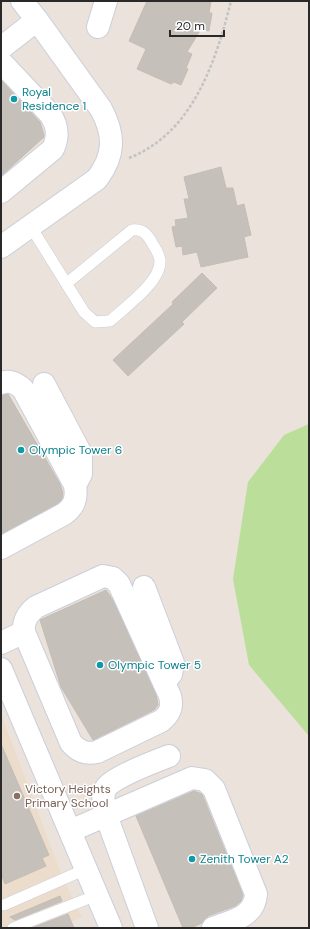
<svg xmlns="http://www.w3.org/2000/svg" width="310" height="929" font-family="'DM Sans',sans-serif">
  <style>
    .education { fill: #ebdccc }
    .green { fill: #bcde9b }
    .building { fill: #c6c0ba; stroke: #c5bdb5 }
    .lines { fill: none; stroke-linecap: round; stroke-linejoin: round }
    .service-casing { stroke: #cacfda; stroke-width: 12 }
    .minor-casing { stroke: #cacfda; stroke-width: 24 }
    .path { stroke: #c3c3c3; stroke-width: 2.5; stroke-dasharray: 3 2; stroke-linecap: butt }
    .service { stroke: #fff; stroke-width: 11 }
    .minor { stroke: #fff; stroke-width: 22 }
    .culture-dot { fill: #0f9aa8; stroke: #fff; stroke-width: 1.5 }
    .education-dot { fill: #8d6e63; stroke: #fff; stroke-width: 1.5 }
    .labels { text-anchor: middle; stroke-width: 3; stroke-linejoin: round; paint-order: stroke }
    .culture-label { font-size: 12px; fill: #0d838f; stroke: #fff; text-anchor: start }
    .education-label { font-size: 12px; fill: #785e54; stroke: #fff; text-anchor: start }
  </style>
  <rect width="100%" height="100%" fill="#eae2db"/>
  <polygon class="education" points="1,714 63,879 82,917 57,928 1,928"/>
  <polygon class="green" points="309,424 309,736 249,665 233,579 248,482 284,435"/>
  <g class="building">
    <polygon points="147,1 211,1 209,13 212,13 209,31 201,29 187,52 192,54 186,68 188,69 181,85 174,82 171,84 137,69 146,49 129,41"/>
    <polygon points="1,80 40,122 44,135 44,137 1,176"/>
    <polygon points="221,167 226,188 233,188 237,206 244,204 251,235 244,237 248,257 201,267 197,252 183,255 182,246 176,247 172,227 176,226 175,220 188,218 184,199 189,199 184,177"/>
    <polygon points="202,273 217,288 182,322 184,324 128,376 113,360 173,304 172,302"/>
    <polygon points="8,394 60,484 63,493 62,499 57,504 1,534 1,395"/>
    <polygon points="106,590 113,600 156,694 158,705 154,710 93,740 61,687 40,620"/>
    <polygon points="1,744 49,855 42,858 46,866 5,884 1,874"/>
    <polygon points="194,791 202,794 243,895 241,901 235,906 208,916 202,923 191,928 183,928 136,816"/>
    <polygon points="60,896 62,901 15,920 10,917"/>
    <polygon points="68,914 74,928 32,928"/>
  </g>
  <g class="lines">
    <defs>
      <g id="service">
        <path d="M31,227l53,85 11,10 15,-1c15,-14 51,-39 50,-60 0,-7 -6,-14 -9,-20 -5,-8 -9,-12 -19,-11l-65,53"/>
        <polyline points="4,905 86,869"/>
        <polyline points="13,928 97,895"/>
      </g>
      <g id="minor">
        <polyline points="98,27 106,1"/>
        <polyline points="1,48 37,20"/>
        <path d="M1,62l49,52c8,12 9,22 3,35l-52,43"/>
        <path d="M1,247l96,-68c18,-24 18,-44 4,-70l-64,-89 -15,-19"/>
        <path d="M1,383c9,-3 15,0 22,6l52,96c2,13 0,21 -11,29l-63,34"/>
        <polyline points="44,384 81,454 81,474 75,485"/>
        <path d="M103,576l10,2 6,6 51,112c3,11 0,18 -9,25l-64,31c-11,2 -18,0 -26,-9l-47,-111c-1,-11 3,-18 12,-25z"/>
        <polyline points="144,587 173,663 171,674 164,682"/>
        <polyline points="1,643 24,632"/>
        <polyline points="1,669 111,928"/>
        <path d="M70,831l122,-53 13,2 9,9 42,105c-1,23 -25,27 -43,34"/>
        <path d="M147,928l-41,-113c-2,-9 -5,-19 0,-27 5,-10 50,-27 63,-32"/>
      </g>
    </defs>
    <use href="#service" class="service-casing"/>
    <use href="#minor" class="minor-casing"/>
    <path class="path" d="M129,158c64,-25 87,-97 102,-157"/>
    <use href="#service" class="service"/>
    <use href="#minor" class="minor"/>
  </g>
  <g class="culture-dot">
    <circle cx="14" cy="99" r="4"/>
    <circle cx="21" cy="450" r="4"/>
    <circle cx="100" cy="665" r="4"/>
    <circle cx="192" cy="859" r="4"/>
  </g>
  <circle class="education-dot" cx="17" cy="796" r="4"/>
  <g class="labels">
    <g class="culture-label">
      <text x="22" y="96">Royal<tspan x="22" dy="14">Residence 1</tspan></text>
      <text x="29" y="454">Olympic Tower 6</text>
      <text x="108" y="669">Olympic Tower 5</text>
      <text x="200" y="863">Zenith Tower A2</text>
    </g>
    <g class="education-label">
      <text x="25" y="793">Victory Heights<tspan x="25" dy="14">Primary School</tspan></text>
    </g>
  </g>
  <rect width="310" height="929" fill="none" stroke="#292929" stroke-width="4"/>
  <path d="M170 30v6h54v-6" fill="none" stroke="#292929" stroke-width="2"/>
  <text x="176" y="30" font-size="12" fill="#292929" stroke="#ffffff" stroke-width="3" paint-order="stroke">20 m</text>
</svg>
